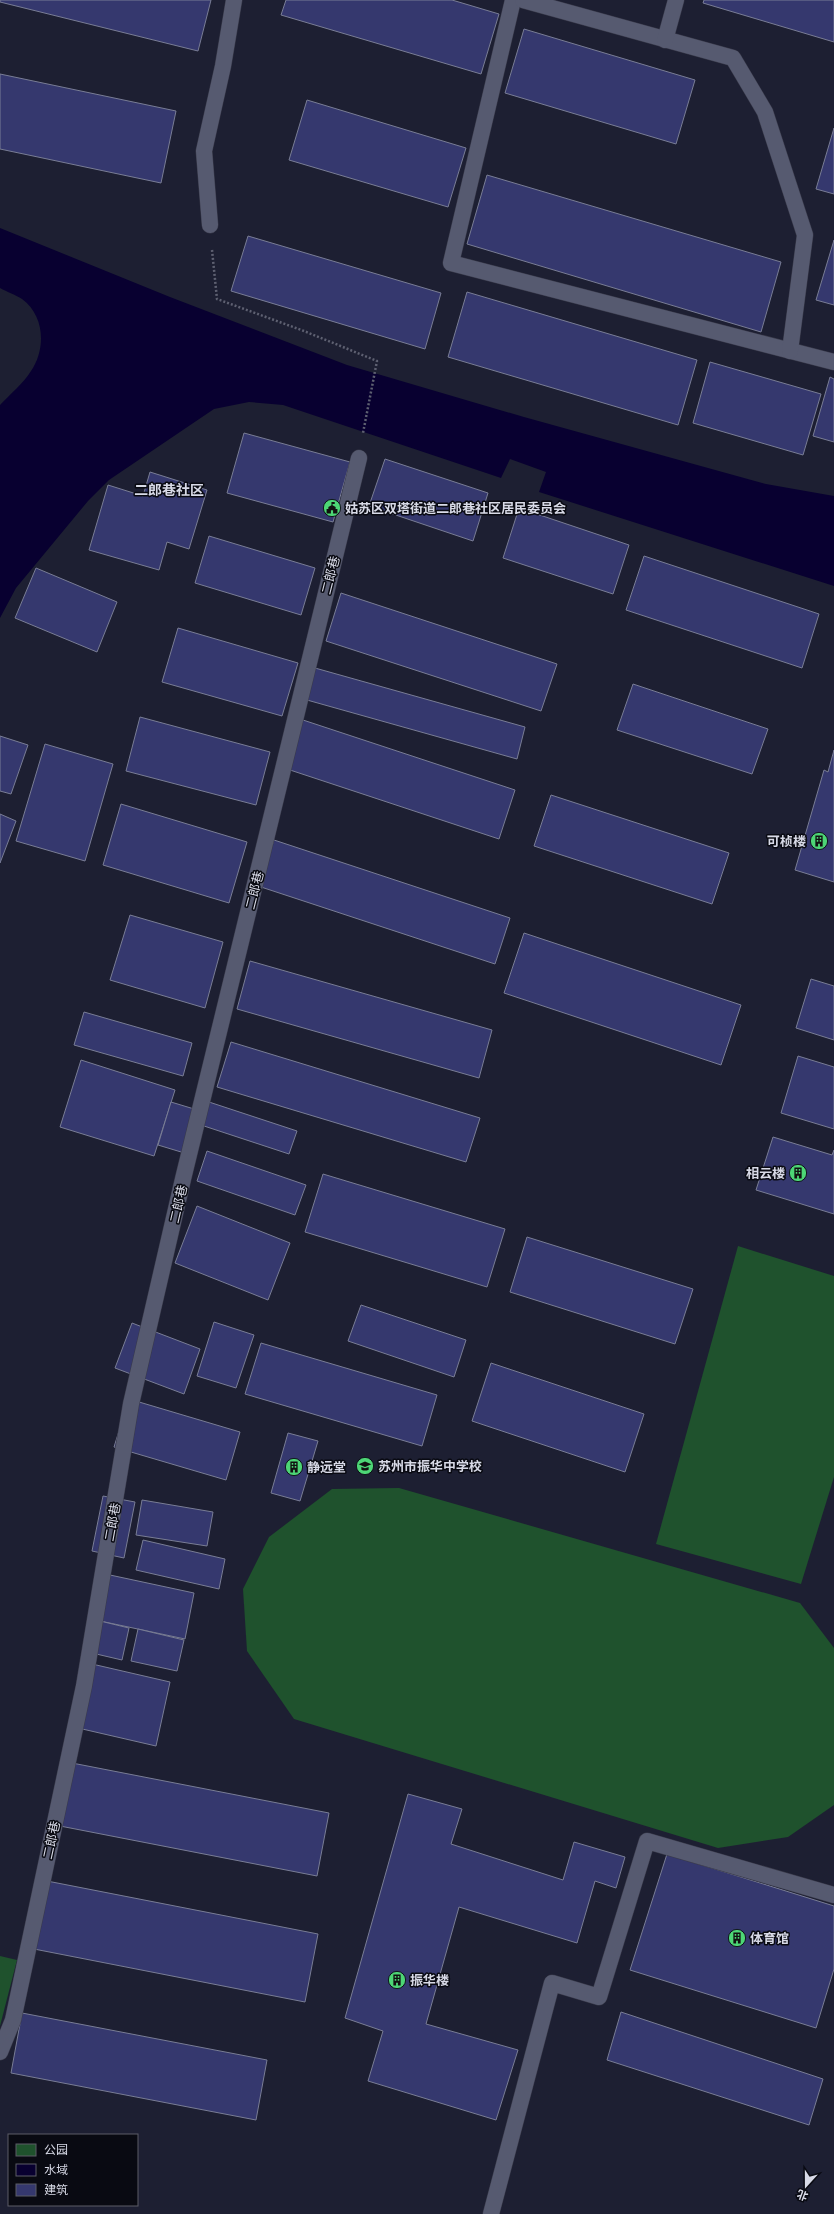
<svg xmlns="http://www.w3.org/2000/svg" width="834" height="2214" font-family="Lato,'Noto Sans SC',sans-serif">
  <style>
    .green { fill: #1f522d }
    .water { fill: #080030 }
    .building { fill: #35386e; stroke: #797d95 }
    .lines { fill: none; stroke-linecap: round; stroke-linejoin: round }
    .service-casing { stroke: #393a4a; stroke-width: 17 }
    .path { stroke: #5e6071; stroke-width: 2.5; stroke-dasharray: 2 2; stroke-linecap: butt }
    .service { stroke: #565a70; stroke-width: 16 }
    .labels { text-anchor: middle; stroke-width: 3; stroke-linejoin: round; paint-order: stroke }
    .poi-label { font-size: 13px; font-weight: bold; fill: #d8dae7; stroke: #090a12; text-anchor: start }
    .street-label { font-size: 13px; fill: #d8dae7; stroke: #090a12 }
    .neighbourhood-label { font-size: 14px; font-weight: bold; fill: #d8dae7; stroke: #090a12 }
  </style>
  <rect width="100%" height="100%" fill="#1d1f32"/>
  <g class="green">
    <polygon points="738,1246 834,1276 834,1477 801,1584 656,1544"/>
    <polygon points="399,1488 800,1603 834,1648 834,1805 788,1837 718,1848 294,1719 247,1651 243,1589 269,1537 332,1489"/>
    <polygon points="0,1956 17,1960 0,2026"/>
  </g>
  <path class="water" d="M0,228l170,69 177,68 177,52 242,67 68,12v90l-295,-94 7,-20 -36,-13 -9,19 -218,-73 -34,-3 -35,7 -105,71 -21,21 -72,87 -16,30v-213c10,-11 23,-21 31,-34 15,-22 14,-55 -9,-72 -6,-4 -15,-7 -22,-11z"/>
  <g class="building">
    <polygon points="0,0 211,0 198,51 0,2"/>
    <polygon points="286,0 452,0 499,14 481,74 281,15"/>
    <polygon points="704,0 834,0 834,42 703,3"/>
    <polygon points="524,29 695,80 676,144 505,93"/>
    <polygon points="0,74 176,111 161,183 0,149"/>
    <polygon points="307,100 466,148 448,207 289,160"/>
    <polygon points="834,128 834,194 816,189"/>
    <polygon points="487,175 781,262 761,332 467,244"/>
    <polygon points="248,236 441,293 425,349 231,291"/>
    <polygon points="834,240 834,305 816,300"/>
    <polygon points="467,292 697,360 678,425 448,357"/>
    <polygon points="710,362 821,394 803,455 693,423"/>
    <polygon points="830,377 834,379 834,442 813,436"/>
    <polygon points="244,433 350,462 333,522 227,493"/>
    <polygon points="385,459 488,493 473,541 369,506"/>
    <polygon points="150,472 207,490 189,549 167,542 159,570 89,550 108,485 143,496"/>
    <polygon points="519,508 629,545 613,594 503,558"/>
    <polygon points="209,536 315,568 301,615 195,583"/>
    <polygon points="644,556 819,614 802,668 626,610"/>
    <polygon points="36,568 117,602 97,652 15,618"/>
    <polygon points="341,593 557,664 541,711 326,641"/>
    <polygon points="178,628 298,663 282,716 162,682"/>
    <polygon points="315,668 525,727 517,759 307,700"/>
    <polygon points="633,684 768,729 752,774 617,730"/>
    <polygon points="140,717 270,752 256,805 126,771"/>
    <polygon points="303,720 515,790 499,839 287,769"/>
    <polygon points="0,736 28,745 11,794 0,791"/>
    <polygon points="45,744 113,764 85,861 16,841"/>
    <polygon points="834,750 834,882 795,870 824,770 828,772"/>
    <polygon points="551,795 729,853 712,904 534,846"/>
    <polygon points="121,804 247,842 229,903 103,865"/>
    <polygon points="0,814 16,821 0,863"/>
    <polygon points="274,840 510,918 495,964 258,886"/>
    <polygon points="130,915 223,942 205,1008 110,980"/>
    <polygon points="524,933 741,1005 721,1065 504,993"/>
    <polygon points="250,961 492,1030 479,1078 237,1009"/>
    <polygon points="811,979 834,986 834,1040 796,1028"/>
    <polygon points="84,1012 192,1043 183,1076 74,1045"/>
    <polygon points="231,1042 480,1118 466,1162 217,1087"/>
    <polygon points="798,1056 834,1067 834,1129 781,1113"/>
    <polygon points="81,1060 175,1090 154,1156 60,1127"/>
    <polygon points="171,1102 204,1112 191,1155 158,1145"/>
    <polygon points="209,1102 297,1131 289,1154 201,1125"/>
    <polygon points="773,1137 832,1155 834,1150 834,1214 756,1190"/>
    <polygon points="207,1151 306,1185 295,1215 197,1181"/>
    <polygon points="323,1174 505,1229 487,1287 305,1232"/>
    <polygon points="197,1206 290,1243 268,1300 175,1263"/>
    <polygon points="527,1237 693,1289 675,1344 510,1292"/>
    <polygon points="361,1305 466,1340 454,1377 348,1341"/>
    <polygon points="214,1322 254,1335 236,1388 197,1376"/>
    <polygon points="132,1323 200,1349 184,1394 115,1368"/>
    <polygon points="261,1343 437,1395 422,1446 245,1394"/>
    <polygon points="491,1363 644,1414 625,1472 472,1421"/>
    <polygon points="129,1399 240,1432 226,1480 114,1447"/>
    <polygon points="288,1433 318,1441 300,1501 271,1493"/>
    <polygon points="103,1496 135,1502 124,1558 92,1551"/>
    <polygon points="142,1500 213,1512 207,1546 136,1535"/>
    <polygon points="143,1540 225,1559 219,1589 136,1570"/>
    <polygon points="110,1575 194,1593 185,1639 100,1621"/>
    <polygon points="100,1621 129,1628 122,1660 92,1653"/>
    <polygon points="138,1629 184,1640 177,1671 131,1661"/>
    <polygon points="92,1664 170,1682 156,1746 78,1728"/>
    <polygon points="72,1763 329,1813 317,1876 60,1826"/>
    <polygon points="408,1794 462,1809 451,1844 563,1880 574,1842 625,1857 616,1888 595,1881 577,1943 459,1907 426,2024 518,2050 496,2120 368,2081 383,2031 345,2018"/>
    <polygon points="667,1854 834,1906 834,1969 816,2028 630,1970"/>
    <polygon points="47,1881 318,1934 305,2002 34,1949"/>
    <polygon points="621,2012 823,2079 809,2125 607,2060"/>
    <polygon points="22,2013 267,2060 256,2120 11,2073"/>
  </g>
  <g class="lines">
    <defs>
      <g id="service">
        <polyline points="513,0 451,263 834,362"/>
        <polyline points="523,0 733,58 765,112 805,235 790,351"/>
        <polyline points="665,40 676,0"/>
        <polyline points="210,225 204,151 223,66 234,0"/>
        <polyline points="0,2052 13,2020 84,1686 131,1404 183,1179 359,458"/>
        <polyline points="491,2214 552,1983 599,1997 647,1841 834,1895"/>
      </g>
    </defs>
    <use href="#service" class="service-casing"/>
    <polyline class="path" points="212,250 217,299 304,331 377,361 363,433"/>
    <use href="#service" class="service"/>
  </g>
  <defs>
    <symbol id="civic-disc" viewBox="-11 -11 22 22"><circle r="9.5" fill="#4dd676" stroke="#090a12"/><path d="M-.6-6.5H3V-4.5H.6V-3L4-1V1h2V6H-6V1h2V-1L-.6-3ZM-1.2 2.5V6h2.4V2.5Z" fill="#111"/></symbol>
    <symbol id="building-disc" viewBox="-11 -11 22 22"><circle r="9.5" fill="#4dd676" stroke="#090a12"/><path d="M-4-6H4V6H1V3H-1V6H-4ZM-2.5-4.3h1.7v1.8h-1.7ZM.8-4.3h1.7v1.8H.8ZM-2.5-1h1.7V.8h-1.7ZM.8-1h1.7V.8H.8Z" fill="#111"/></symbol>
    <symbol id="school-disc" viewBox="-11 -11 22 22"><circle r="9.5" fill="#4dd676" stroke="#090a12"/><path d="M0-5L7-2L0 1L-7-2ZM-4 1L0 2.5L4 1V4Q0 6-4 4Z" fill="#111"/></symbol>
  </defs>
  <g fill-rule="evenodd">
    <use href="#civic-disc" x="322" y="498" width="20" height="20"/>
    <use href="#building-disc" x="809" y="831" width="20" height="20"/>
    <use href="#building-disc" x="788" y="1163" width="20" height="20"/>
    <use href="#school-disc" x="355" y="1456" width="20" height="20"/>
    <use href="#building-disc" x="284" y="1457" width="20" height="20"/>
    <use href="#building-disc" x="727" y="1928" width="20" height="20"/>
    <use href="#building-disc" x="387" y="1970" width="20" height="20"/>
  </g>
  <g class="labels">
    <g class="poi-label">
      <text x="345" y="513">姑苏区双塔街道二郎巷社区居民委员会</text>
      <text x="806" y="846" text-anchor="end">可桢楼</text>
      <text x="785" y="1178" text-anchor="end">相云楼</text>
      <text x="378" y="1471">苏州市振华中学校</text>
      <text x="307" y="1472">静远堂</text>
      <text x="750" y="1943">体育馆</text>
      <text x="410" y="1985">振华楼</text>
    </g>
    <g class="street-label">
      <text transform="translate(330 575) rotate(-76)" y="5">二郎巷</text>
      <text transform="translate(254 890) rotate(-76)" y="5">二郎巷</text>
      <text transform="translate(178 1204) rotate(-77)" y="5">二郎巷</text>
      <text transform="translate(112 1522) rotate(-80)" y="5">二郎巷</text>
      <text transform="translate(51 1840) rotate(-78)" y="5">二郎巷</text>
    </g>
    <g class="neighbourhood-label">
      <text x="169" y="495">二郎巷社区</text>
    </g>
  </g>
  <rect x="8" y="2134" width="130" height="72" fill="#090a12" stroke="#5c5d67"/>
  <rect x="16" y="2144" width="20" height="12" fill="#1f522d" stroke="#5c5d67"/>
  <text x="44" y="2154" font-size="12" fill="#d8dae7">公园</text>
  <rect x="16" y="2164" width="20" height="12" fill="#080030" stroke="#5c5d67"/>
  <text x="44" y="2174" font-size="12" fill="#d8dae7">水域</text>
  <rect x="16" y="2184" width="20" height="12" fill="#35386e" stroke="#5c5d67"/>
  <text x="44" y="2194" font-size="12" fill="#d8dae7">建筑</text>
  <g transform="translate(806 2186) rotate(201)" stroke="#090a12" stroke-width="3" paint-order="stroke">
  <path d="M0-3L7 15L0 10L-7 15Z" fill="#d8dae7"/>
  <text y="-6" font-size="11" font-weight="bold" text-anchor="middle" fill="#d8dae7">北</text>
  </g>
</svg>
